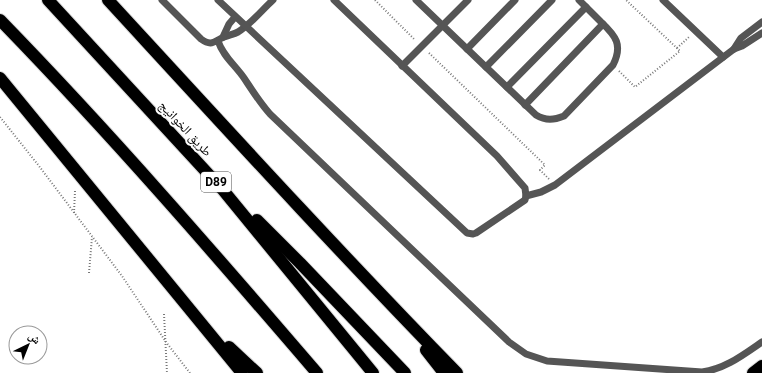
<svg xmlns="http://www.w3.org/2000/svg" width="762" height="373" font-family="Roboto,'Noto Naskh Arabic',sans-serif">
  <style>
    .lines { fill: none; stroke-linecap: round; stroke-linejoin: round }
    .highway-casing { stroke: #dbdbdb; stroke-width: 14 }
    .path { stroke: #777; stroke-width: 2; stroke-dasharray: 1 2; stroke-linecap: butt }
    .lane { stroke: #555; stroke-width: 7 }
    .highway { stroke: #000; stroke-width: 12 }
    .labels { text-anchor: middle; stroke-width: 4; stroke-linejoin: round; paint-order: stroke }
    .shield { fill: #fff; stroke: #4c4c4c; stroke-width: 1 }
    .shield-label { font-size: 12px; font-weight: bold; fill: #000 }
    .street-label { font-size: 13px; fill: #000; stroke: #fff }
  </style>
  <rect width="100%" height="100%" fill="#fff"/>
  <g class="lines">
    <defs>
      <g id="highway">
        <polyline points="48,0 223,190 373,373"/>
        <path d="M108,0c115,125 230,251 349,373"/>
        <path d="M0,20c110,113 214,233 317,353"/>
        <polyline points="0,78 242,373"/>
        <polyline points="257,220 300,263 405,373"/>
        <polyline points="229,347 257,373"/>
        <polyline points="426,350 444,373"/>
        <polyline points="753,373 762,366"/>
      </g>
    </defs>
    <use href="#highway" class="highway-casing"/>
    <g class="path">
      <polyline points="375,0 415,40"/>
      <polyline points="677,48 689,37"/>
      <polyline points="429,53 545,165 540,170 549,179"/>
      <polyline points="619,71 635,87 680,51 626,0"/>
      <polyline points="0,117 39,166 122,276 166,342 190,373"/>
      <polyline points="74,213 75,191"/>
      <polyline points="89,273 92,237"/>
      <polyline points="164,314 167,373"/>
    </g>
    <g class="lane">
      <path d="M162,0l39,39c11,8 13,2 23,-2 5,-2 10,-3 14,-5 13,-8 24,-22 35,-32"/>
      <polyline points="218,0 467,233 473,234 476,233 525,200 526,196 525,188 497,156 334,0"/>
      <path d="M416,0l120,115c10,6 18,5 28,1l49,-51c10,-20 3,-29 -12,-43 -7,-7 -15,-15 -22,-22"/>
      <polyline points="663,0 723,57"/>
      <polyline points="223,37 229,24 235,17"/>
      <path d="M218,41c5,15 17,24 26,37 8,12 16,25 26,36l239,228 17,12 21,7 155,11c23,-3 41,-17 60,-30"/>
      <polyline points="467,49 515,0"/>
      <polyline points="734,49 741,38 762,22"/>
      <polyline points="402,66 468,0"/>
      <polyline points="486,67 552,0"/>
      <polyline points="507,87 586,7"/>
      <polyline points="525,105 603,24"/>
      <polyline points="526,196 541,192 555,185 734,49 742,46 762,33"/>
    </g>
    <use href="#highway" class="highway"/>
  </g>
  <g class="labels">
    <rect class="shield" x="201" y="172" width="30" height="20" rx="3"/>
    <g class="shield-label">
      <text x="216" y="186">D89</text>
    </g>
    <g class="street-label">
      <text transform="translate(186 128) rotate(47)" y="5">طريق الخوانيج</text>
    </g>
  </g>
  <g transform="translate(28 345) rotate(43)"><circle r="19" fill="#ffffff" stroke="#999999"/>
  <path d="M0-3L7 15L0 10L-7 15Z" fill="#000000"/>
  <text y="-6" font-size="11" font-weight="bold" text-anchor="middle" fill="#000000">ش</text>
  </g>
</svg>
